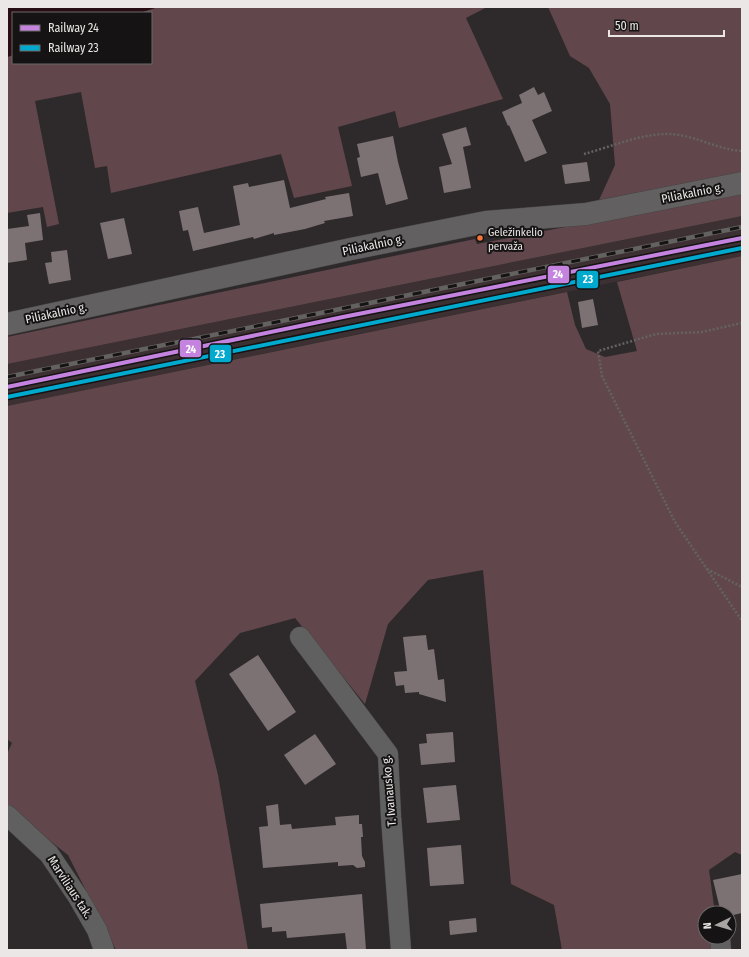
<svg xmlns="http://www.w3.org/2000/svg" width="749" height="957" font-family="'Fira Sans Condensed',sans-serif">
  <style>
    .built { fill: #3c3032 }
    .green { fill: #61474b }
    .water { fill: #280d12 }
    .building { fill: #7c7274 }
    .lines { fill: none; stroke-linecap: round; stroke-linejoin: round }
    .minor-casing { stroke: #484545; stroke-width: 21 }
    .major-casing { stroke: #484545; stroke-width: 23 }
    .path { stroke: #646262; stroke-width: 2.5; stroke-dasharray: 2 2; stroke-linecap: butt }
    .minor { stroke: #616060; stroke-width: 20 }
    .major { stroke: #626061; stroke-width: 22 }
    .rail-casing { stroke: #646161; stroke-width: 4.5 }
    .rail { stroke: #151313; stroke-width: 3; stroke-dasharray: 9; stroke-linecap: butt }
    .rail-1-casing { stroke: #151313; stroke-width: 7 }
    .rail-2-casing { stroke: #151313; stroke-width: 7 }
    .rail-1 { stroke: #c483df; stroke-width: 4 }
    .rail-2 { stroke: #00a9ce; stroke-width: 4 }
    .bus-dot { fill: #f5763a; stroke: #151313; stroke-width: 1.5 }
    .labels { text-anchor: middle; stroke-width: 4; stroke-linejoin: round; paint-order: stroke }
    .bus-label { font-size: 11px; fill: #ebe7e7; stroke: #151313; text-anchor: start }
    .street-label { font-size: 12px; fill: #ebe7e7; stroke: #151313 }
    .line-badge { stroke: #151313; stroke-width: 1.5 }
    .badge-label { font-size: 11px; text-anchor: middle; font-weight: bold; fill: #fff }
  </style>
  <rect width="100%" height="100%" fill="#2e2a2b"/>
  <polygon class="built" points="742,216 742,256 7,406 7,364"/>
  <g class="green">
    <polygon points="158,7 487,7 466,18 503,99 399,128 395,111 338,127 352,186 294,198 281,154 111,193 107,166 95,168 81,92 35,101 59,224 47,227 43,207 7,213 7,57 13,55 13,63 151,63 151,13 139,13"/>
    <polygon points="548,7 742,7 742,172 599,200 615,165 610,104 589,68 570,56"/>
    <polygon points="742,193 742,216 7,364 7,337 475,239 477,244"/>
    <polygon points="742,256 742,855 735,852 709,870 715,913 705,913 705,937 716,937 716,950 562,950 554,905 511,884 483,570 428,580 388,624 365,704 295,618 240,633 195,681 218,775 248,950 116,950 68,855 7,807 7,754 12,743 7,739 7,406 567,292 575,325 586,349 605,357 637,351 617,282"/>
  </g>
  <polygon class="water" points="7,7 158,7 139,13 13,13 13,55 7,57"/>
  <g class="building">
    <polygon points="534,87 538,95 544,92 552,111 532,120 547,153 525,162 509,125 508,126 502,112 522,103 519,95"/>
    <polygon points="466,127 471,145 463,147 471,188 444,193 439,167 452,164 442,134"/>
    <polygon points="393,136 398,162 408,199 386,205 378,173 361,177 357,158 360,157 357,144"/>
    <polygon points="587,162 590,181 565,184 562,165"/>
    <polygon points="284,180 290,208 326,199 325,197 349,193 353,216 324,221 325,223 305,229 274,235 274,233 254,239 253,237 193,251 188,230 183,231 179,211 198,207 204,233 240,225 233,186 248,183 249,187"/>
    <polygon points="40,213 43,240 25,243 27,260 7,263 7,229 29,226 27,215"/>
    <polygon points="124,218 132,254 108,259 100,223"/>
    <polygon points="67,250 71,280 49,284 45,263 52,262 51,252"/>
    <polygon points="593,299 598,325 582,328 578,302"/>
    <polygon points="426,635 428,650 434,649 438,680 444,679 446,702 419,694 419,692 405,693 404,685 396,686 394,672 407,671 403,637"/>
    <polygon points="258,655 296,712 268,731 229,674"/>
    <polygon points="453,732 455,762 421,765 419,744 427,743 426,734"/>
    <polygon points="315,734 336,764 305,785 284,755"/>
    <polygon points="456,785 460,820 427,823 423,788"/>
    <polygon points="278,804 280,825 291,824 292,829 336,825 335,817 359,815 359,824 362,824 363,837 361,837 362,856 365,862 365,867 357,868 353,865 338,866 338,862 263,868 259,827 268,826 266,806"/>
    <polygon points="461,845 464,884 430,886 427,848"/>
    <polygon points="742,874 742,913 729,916 729,913 721,913 713,880"/>
    <polygon points="362,894 366,950 347,950 345,933 287,938 286,931 272,932 272,927 262,928 260,904"/>
    <polygon points="476,918 477,932 450,935 449,921"/>
  </g>
  <g class="lines">
    <defs>
      <g id="minor">
        <polyline points="300,637 388,754 391,817 401,950"/>
        <polyline points="7,815 49,854 78,897 97,930 104,950"/>
        <polyline points="720,937 721,950"/>
      </g>
      <polyline id="major" points="7,324 351,249 486,222 586,214 742,183"/>
    </defs>
    <use href="#minor" class="minor-casing"/>
    <use href="#major" class="major-casing"/>
    <g class="path">
      <path d="M584,154c26,-7 59,-21 86,-20 25,1 48,16 72,17"/>
      <polyline points="742,323 702,332 656,334 598,351 602,376 675,522 742,621"/>
      <polyline points="707,569 742,587"/>
    </g>
    <use href="#minor" class="minor"/>
    <use href="#major" class="major"/>
    <defs>
      <polyline id="rail" points="7,377 742,227"/>
    </defs>
    <use href="#rail" class="rail-casing"/>
    <use href="#rail" class="rail"/>
    <defs>
      <polyline id="rail-1" points="7,387 343,317 742,238"/>
      <polyline id="rail-2" points="7,397 742,248"/>
    </defs>
    <use href="#rail-1" class="rail-1-casing"/>
    <use href="#rail-2" class="rail-2-casing"/>
    <use href="#rail-1" class="rail-1"/>
    <use href="#rail-2" class="rail-2"/>
  </g>
  <circle class="bus-dot" cx="480" cy="238" r="3.5"/>
  <g class="labels">
    <g class="bus-label">
      <text x="488" y="236">Geležinkelio<tspan x="488" dy="14">pervaža</tspan></text>
    </g>
    <g class="street-label">
      <text transform="translate(692 193) rotate(-11)" y="4">Piliakalnio g.</text>
      <text transform="translate(373 245) rotate(-12)" y="4">Piliakalnio g.</text>
      <text transform="translate(56 313) rotate(-12)" y="4">Piliakalnio g.</text>
      <text transform="translate(389 791) rotate(-95)" y="4">T. Ivanausko g.</text>
      <text transform="translate(70 887) rotate(57)" y="4">Marviliaus tak.</text>
    </g>
  </g>
  <g class="line-badge">
    <rect x="547" y="265" width="23" height="19" rx="4" fill="#c483df"/>
    <rect x="576" y="270" width="23" height="19" rx="4" fill="#00a9ce"/>
    <rect x="179" y="339" width="23" height="19" rx="4" fill="#c483df"/>
    <rect x="209" y="344" width="23" height="19" rx="4" fill="#00a9ce"/>
  </g>
  <g class="badge-label">
    <text x="558" y="278">24</text>
    <text x="588" y="283">23</text>
    <text x="191" y="353">24</text>
    <text x="220" y="358">23</text>
  </g>
  <rect width="749" height="957" fill="none" stroke="#ebe7e7" stroke-width="16"/>
  <rect x="12" y="12" width="140" height="52" fill="#151313" stroke="#6b6868"/>
  <rect x="20" y="25" width="20" height="6" fill="#c483df" stroke="#6b6868"/>
  <text x="48" y="32" font-size="12" fill="#ebe7e7">Railway 24</text>
  <rect x="20" y="45" width="20" height="6" fill="#00a9ce" stroke="#6b6868"/>
  <text x="48" y="52" font-size="12" fill="#ebe7e7">Railway 23</text>
  <g transform="translate(717 925) rotate(265)"><circle r="19" fill="#151313" stroke="#6b6868"/>
  <path d="M0-3L7 15L0 10L-7 15Z" fill="#a9a5a5"/>
  <text y="-6" font-size="11" font-weight="bold" text-anchor="middle" fill="#ebe7e7">N</text>
  </g>
  <path d="M609 30v6h115v-6" fill="none" stroke="#ebe7e7" stroke-width="2"/>
  <text x="615" y="30" font-size="12" fill="#ebe7e7" stroke="#151313" stroke-width="3" paint-order="stroke">50 m</text>
</svg>
